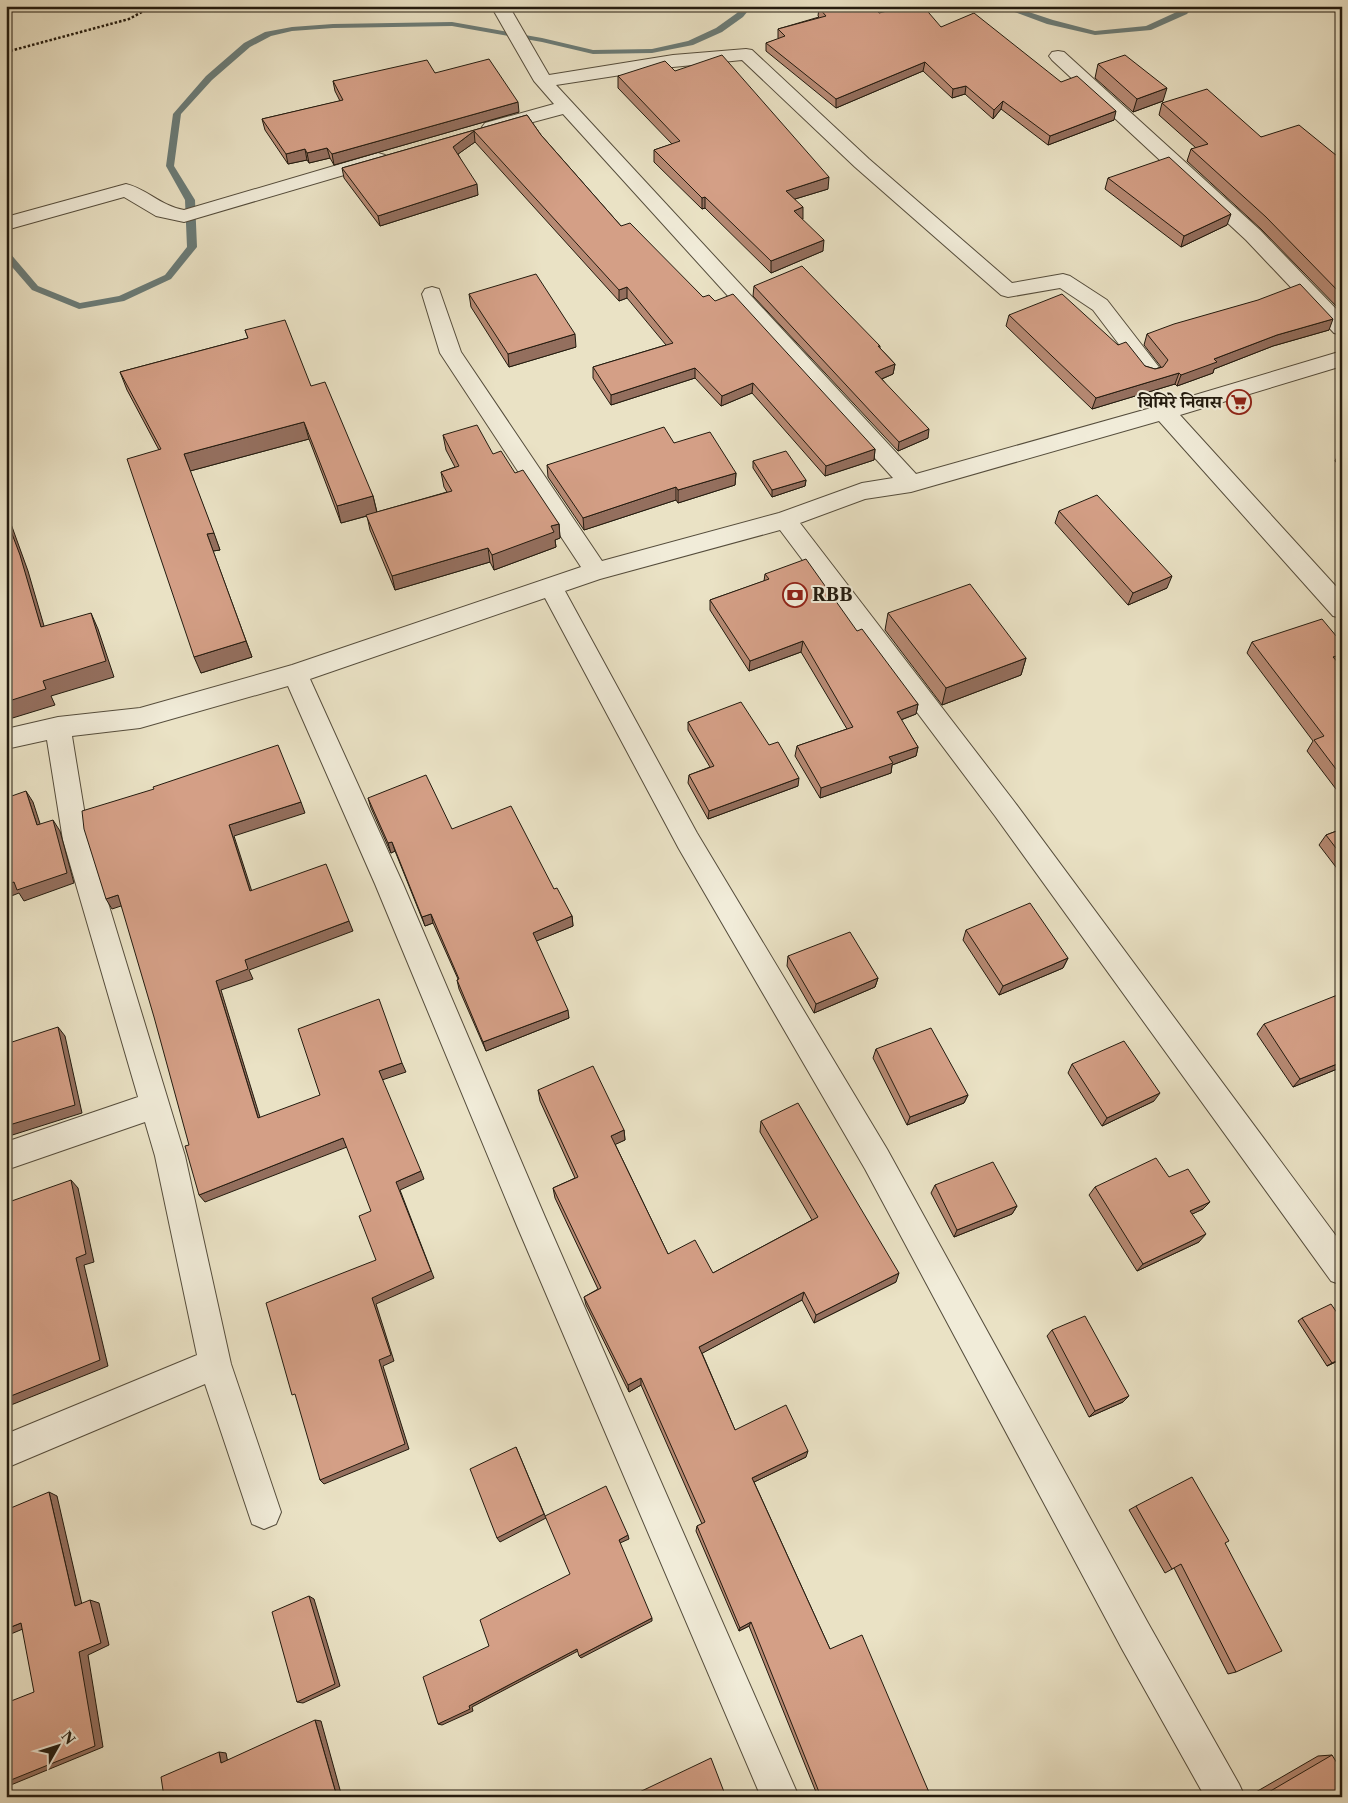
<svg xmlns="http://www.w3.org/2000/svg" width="1348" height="1803" font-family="'Libre Caslon Text','Noto Serif Devanagari',serif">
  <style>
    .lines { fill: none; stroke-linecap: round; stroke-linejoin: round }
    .stream { fill: #6b7c78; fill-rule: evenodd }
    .minor-casing { stroke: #554d3c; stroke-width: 2 }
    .path { stroke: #231b0f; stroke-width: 2.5; stroke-dasharray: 2.5 2; stroke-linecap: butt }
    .minor { fill: #f1ecd9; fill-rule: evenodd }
    .wall { fill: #b68973; stroke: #231b0f }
    .shaded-wall { fill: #946f5e; stroke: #231b0f }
    .building { fill: #d49f86; stroke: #231b0f }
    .labels { text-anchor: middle; stroke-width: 4; stroke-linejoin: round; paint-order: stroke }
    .poi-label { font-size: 18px; font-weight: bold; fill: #231b0f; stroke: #f1ecd9; text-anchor: end }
  </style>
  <rect width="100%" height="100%" fill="#eae2c5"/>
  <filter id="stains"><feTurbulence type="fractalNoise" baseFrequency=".004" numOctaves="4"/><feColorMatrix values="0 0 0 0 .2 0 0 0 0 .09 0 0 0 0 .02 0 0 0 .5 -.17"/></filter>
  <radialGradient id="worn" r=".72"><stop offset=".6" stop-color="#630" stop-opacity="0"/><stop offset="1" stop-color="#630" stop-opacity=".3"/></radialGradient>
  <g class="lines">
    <g class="stream">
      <polygon points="743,6 752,6 743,17 722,32 693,45 652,53 593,54 542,42 452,26 333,28 292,31 271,36 250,47 212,80 181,114 174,166 195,200 197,247 171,279 124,301 79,309 32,290 6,260 6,251 9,252 38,286 80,303 119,296 165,275 187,247 185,200 166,166 173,114 206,76 244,43 265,32 292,27 333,24 452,22 542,38 593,50 652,49 688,41 716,28 737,13"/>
      <polygon points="998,6 1011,6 1053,20 1095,31 1146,26 1181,10 1185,6 1194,6 1187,14 1151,30 1095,35 1047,24"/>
    </g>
    <defs>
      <g id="minor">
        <polygon points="491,6 509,6 549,75 673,55 746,49 752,50 869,159 1012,283 1063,274 1070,276 1107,300 1162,371 1159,376 1151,378 1143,376 1093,310 1060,288 1008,297 1001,295 855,167 742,60 673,67 556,85 916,474 1158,406 1342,351 1342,366 1180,415 1342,593 1342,618 1333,616 1159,421 911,492 865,499 800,523 1013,800 1342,1244 1342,1285 1331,1281 995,816 780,530 600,579 565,591 697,833 887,1149 1148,1623 1239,1784 1245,1797 1205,1797 1122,1649 865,1169 679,849 545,598 310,679 403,884 545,1217 799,1797 761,1797 517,1226 375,884 288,686 140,728 72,736 89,840 185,1156 231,1364 281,1512 276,1524 264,1529 252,1524 205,1384 6,1468 6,1434 197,1355 155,1156 145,1122 6,1170 6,1142 138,1097 63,840 47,740 6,749 6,729 58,717 140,708 292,665 581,567 440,353 422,294 425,289 432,287 439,289 461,352 602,561 779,513 862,483 893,478 563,114 492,133 485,131 482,127 485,123 554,104 534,81"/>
        <polygon points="1058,51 1064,52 1260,230 1342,315 1342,335 1334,333 1246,240 1052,60 1049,56 1052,52"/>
        <path d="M378,153l7,2 3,4 -3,4 -201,59 -28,-6 -32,-19 -118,33v-13l120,-33c21,5 33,21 58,26z"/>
      </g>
    </defs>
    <use href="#minor" class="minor-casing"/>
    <polyline class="path" points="6,52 129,19 153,6"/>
    <use href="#minor" class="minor"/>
  </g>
  <g class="wall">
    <polygon points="819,8 879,13 941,27 1061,82 1114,120 1048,145 1001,109 993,119 965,94 952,98 923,71 836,108 766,51 766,43 779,39 778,38 778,29 819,17 818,16"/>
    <polygon points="1098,64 1163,101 1133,112 1095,78"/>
    <polygon points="675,71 828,189 795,199 802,219 823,251 771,273 705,208 702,209 654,162 654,150 672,144 618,88 618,76"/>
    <polygon points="435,73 519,112 334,165 330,158 309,163 307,160 288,164 265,130 262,119 340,101 335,91 333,81"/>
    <polygon points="1162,103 1261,137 1342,160 1342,312 1261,229 1187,161 1191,149 1196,148 1159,115"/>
    <polygon points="527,115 541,135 621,226 703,297 715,301 875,449 874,460 825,476 752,393 721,406 695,378 611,405 593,378 593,367 666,345 627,298 619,301 475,142 458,154 478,195 380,226 344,178 342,168"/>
    <polygon points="1108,178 1227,225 1181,247 1105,189"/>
    <polygon points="754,286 880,346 880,348 895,364 893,374 882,379 928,438 898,451 753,296"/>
    <polygon points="469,294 576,347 509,367 471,307"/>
    <polygon points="1009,315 1118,345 1145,366 1155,369 1161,367 1144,345 1147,334 1329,330 1273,346 1214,369 1213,373 1177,386 1175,384 1092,409 1006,326"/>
    <polygon points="245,330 311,386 373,496 377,512 447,492 444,487 441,472 455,467 446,450 443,435 493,454 515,473 559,524 560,538 555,540 556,547 494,570 490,562 395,590 370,530 367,516 341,523 309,439 190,471 220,550 213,551 252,657 201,673 159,450 127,390 120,372 248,338"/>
    <polygon points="674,443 736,473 735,485 678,503 676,500 584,530 548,477 547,465"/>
    <polygon points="1342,450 1342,469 1335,461 1340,451"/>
    <polygon points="753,461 806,480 805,486 772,497 753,468"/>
    <polygon points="1059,511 1167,588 1128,605 1055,523"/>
    <polygon points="765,574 857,631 918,704 916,714 901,720 918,747 916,756 892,765 891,773 820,798 795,756 797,746 847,729 801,652 749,671 710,610 710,600 764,581"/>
    <polygon points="888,613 1026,658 1021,675 942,705 885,630"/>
    <polygon points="1252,642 1342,663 1339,664 1342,667 1342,797 1307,751 1313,741 1247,653"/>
    <polygon points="688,722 769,745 798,786 708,819 688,783 689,775 710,767 688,730"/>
    <polygon points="368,798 452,829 554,889 572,916 573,926 536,941 569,1018 486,1051 459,989 457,980 458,979 433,923 425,926 395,851 391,853 371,808"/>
    <polygon points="1342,829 1342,875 1319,845 1326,835"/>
    <polygon points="966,930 1068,958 1063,968 999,995 963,940"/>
    <polygon points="788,956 878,978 875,987 814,1013 787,966"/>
    <polygon points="1264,1024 1342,1067 1293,1087 1257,1034"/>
    <polygon points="876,1049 968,1095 964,1103 907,1125 873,1058"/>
    <polygon points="1072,1064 1154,1101 1102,1126 1068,1073"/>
    <polygon points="538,1090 624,1130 625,1140 615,1144 668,1254 713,1273 812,1220 760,1132 761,1121 896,1282 814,1323 802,1300 702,1353 735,1430 806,1457 754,1482 830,1649 931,1797 818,1797 749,1626 739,1631 696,1531 697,1526 702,1524 641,1385 629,1392 586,1305 584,1297 598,1289 555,1198 553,1188 575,1178 540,1101"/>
    <polygon points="1169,1177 1210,1202 1203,1209 1192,1214 1199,1242 1137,1271 1089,1195 1095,1187"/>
    <polygon points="935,1185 1017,1206 1012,1214 954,1237 931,1193"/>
    <polygon points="1302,1318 1342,1359 1327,1366 1298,1321"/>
    <polygon points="1052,1330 1129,1396 1123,1402 1089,1417 1047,1336"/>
    <polygon points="1136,1506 1225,1543 1236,1672 1228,1674 1174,1568 1165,1573 1129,1510"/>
    <polygon points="1332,1755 1342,1797 1249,1796 1318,1756"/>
  </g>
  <g class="shaded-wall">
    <polygon points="925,62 923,71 836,108 836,99"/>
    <polygon points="966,86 965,94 952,98 953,89"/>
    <polygon points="1167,88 1163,101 1133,112 1137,99"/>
    <polygon points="1003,101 1001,109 993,119 994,110"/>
    <polygon points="518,102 519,112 334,165 332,154"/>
    <polygon points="1116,111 1114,120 1048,145 1050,136"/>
    <polygon points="474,131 475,142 454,157 453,147"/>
    <polygon points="327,148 330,158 309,163 307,153"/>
    <polygon points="305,149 307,160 288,164 286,154"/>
    <polygon points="829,177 828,189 785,202 786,191"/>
    <polygon points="477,184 478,195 380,226 378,216"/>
    <polygon points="705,197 705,208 702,209 702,198"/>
    <polygon points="803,207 803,219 793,222 794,211"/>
    <polygon points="1231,214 1227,225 1181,247 1184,236"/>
    <polygon points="824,240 823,251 771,273 771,261"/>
    <polygon points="627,287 627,298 619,301 619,290"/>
    <polygon points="1333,319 1329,330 1273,346 1214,369 1213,373 1177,386 1181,375 1214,359 1277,335"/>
    <polygon points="575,334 576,347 509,367 508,354"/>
    <polygon points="895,364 893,374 874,382 875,372"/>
    <polygon points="695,368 695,378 611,405 611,395"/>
    <polygon points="1179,373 1175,384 1092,409 1096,398"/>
    <polygon points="753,383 752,393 721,406 722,396"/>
    <polygon points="304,422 309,439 190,471 184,454"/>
    <polygon points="929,429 928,438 898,451 899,442"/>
    <polygon points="875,449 874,460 825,476 826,466"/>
    <polygon points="736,473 735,485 678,503 678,490"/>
    <polygon points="806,480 805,486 772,497 772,490"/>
    <polygon points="676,487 676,500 584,530 583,518"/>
    <polygon points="373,496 377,513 341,523 337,506"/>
    <polygon points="6,515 11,524 28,571 49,643 41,627 6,518"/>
    <polygon points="559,524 560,538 555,540 556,547 494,570 492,555 551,526"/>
    <polygon points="214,533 220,550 213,551 207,534"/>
    <polygon points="488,548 490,562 395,590 392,576"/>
    <polygon points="1172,576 1167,588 1128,605 1133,593"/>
    <polygon points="91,613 98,629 114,677 51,696 55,705 6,720 6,702 43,681"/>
    <polygon points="246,641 252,657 201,673 194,657"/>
    <polygon points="803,641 801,652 749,671 750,661"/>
    <polygon points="1342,654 1342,663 1327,668 1333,657"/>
    <polygon points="1026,658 1021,675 942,705 946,688"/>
    <polygon points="918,704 916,714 895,722 897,712"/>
    <polygon points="918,747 916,756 892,765 891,773 820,798 821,788 889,757"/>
    <polygon points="799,778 798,786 708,819 709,811"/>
    <polygon points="26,791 33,802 44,836 37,825"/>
    <polygon points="301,802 305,813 234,836 255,901 250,891 229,825"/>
    <polygon points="53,820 60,831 74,883 24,901 19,893 6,898 6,885"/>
    <polygon points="392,842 395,851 391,853 388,843"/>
    <polygon points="118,895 124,905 112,909 106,899"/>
    <polygon points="431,914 433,923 425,926 422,917"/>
    <polygon points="572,916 573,926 534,942 533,933"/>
    <polygon points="349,921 353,931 249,970 253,979 221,990 263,1127 258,1118 216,981 245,960"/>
    <polygon points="1068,958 1063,968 999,995 1003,986"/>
    <polygon points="878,978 875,987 814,1013 816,1004"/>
    <polygon points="568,1010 569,1018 486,1051 483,1042"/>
    <polygon points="58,1027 65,1036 82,1113 6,1137 6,1126"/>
    <polygon points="1342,1062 1342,1067 1293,1087 1300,1079"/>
    <polygon points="402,1063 406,1072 382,1080 379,1071"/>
    <polygon points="1160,1093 1154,1101 1102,1126 1107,1118"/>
    <polygon points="968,1095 964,1103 907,1125 910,1117"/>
    <polygon points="624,1130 625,1140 612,1146 611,1136"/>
    <polygon points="343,1138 347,1147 205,1202 199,1195"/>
    <polygon points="421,1171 424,1179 400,1190 434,1278 376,1304 394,1361 383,1366 409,1449 324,1484 320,1480 379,1360 372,1298 396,1182"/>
    <polygon points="71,1180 78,1188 94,1262 84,1265 108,1366 6,1407 6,1398 76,1258"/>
    <polygon points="1210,1202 1203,1209 1184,1218 1190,1211"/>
    <polygon points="1017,1206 1012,1214 954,1237 957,1230"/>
    <polygon points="1206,1234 1199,1242 1137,1271 1143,1264"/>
    <polygon points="899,1273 896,1282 814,1323 816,1315"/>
    <polygon points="804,1292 802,1300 699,1355 699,1347"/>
    <polygon points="1342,1358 1342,1359 1327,1366 1332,1363"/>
    <polygon points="641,1378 641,1385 629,1392 628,1385"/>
    <polygon points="1129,1396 1123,1402 1089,1417 1095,1411"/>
    <polygon points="516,1447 546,1518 500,1542 497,1538"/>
    <polygon points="808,1451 806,1457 750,1484 752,1478"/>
    <polygon points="49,1492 57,1496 83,1609 75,1606"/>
    <polygon points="628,1535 629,1539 620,1543 619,1540"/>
    <polygon points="309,1596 314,1599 340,1686 303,1703 297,1702"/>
    <polygon points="90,1600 99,1603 109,1645 88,1655 103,1747 6,1787 6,1782 79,1652"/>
    <polygon points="652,1618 652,1621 581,1658 579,1656"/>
    <polygon points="751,1622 749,1626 739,1631 740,1628"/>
    <polygon points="21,1623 30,1626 6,1636 6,1629"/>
    <polygon points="577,1649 578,1651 472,1707 473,1711 442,1725 438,1724 469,1706"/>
    <polygon points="315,1720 321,1721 342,1797 337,1797"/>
    <polygon points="219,1752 226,1753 228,1763 221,1763"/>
  </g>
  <g class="building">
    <polygon points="825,6 873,6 879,13 907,6 923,6 941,27 974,13 1061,82 1077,76 1116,111 1050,136 1003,101 994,110 966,86 953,89 925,62 836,99 766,43 785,36 778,29 826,16 819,8"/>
    <polygon points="722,55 829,177 786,191 803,207 794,211 824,240 771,261 705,197 702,198 654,150 680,141 618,76 665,61 675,71"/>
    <polygon points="1125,55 1167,88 1137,99 1098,64"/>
    <polygon points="489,59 518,102 332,154 327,148 307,153 305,149 286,154 262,119 343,100 333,81 427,60 435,73"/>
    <polygon points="1207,89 1261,137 1299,125 1342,160 1342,295 1266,217 1191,149 1208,144 1162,103"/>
    <polygon points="527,115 541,135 621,226 630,223 703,297 709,295 715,301 733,294 875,449 826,466 753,383 722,396 695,368 611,395 593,367 673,343 627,287 619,290 474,131 453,147 477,184 378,216 342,168"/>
    <polygon points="1169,157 1231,214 1184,236 1108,178"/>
    <polygon points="802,266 880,346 878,346 895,364 875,372 929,429 899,442 754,286"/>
    <polygon points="536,274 575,334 508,354 469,294"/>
    <polygon points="1300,284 1333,319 1277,335 1214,359 1217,362 1181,375 1179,373 1096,398 1009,315 1062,294 1118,345 1126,342 1145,366 1155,369 1163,367 1168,360 1147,334 1174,324 1258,300"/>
    <polygon points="285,320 311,386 325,382 373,496 337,506 304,422 184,454 214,533 207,534 246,641 194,657 127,459 161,449 120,372 248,338 245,330"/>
    <polygon points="477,425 493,454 501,451 515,473 523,470 559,524 551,526 554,532 492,555 488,548 392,576 366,515 452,491 441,472 459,466 443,435"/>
    <polygon points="664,427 674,443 710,432 736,473 678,490 676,487 583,518 547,465"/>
    <polygon points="786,451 806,480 772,490 753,461"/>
    <polygon points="1097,495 1172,576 1133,593 1059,511"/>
    <polygon points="6,518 20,555 41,627 91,613 106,661 43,681 46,689 6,702"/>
    <polygon points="806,559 857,631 862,629 918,704 897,712 918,747 889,757 893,763 821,788 797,746 853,727 803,641 750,661 710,600 769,579 765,574"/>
    <polygon points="970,584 1026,658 946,688 888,613"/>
    <polygon points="1322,619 1342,643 1342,654 1333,657 1342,667 1342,777 1314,740 1324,736 1252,642"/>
    <polygon points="741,702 769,745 778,742 799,778 709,811 689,775 714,766 688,722"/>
    <polygon points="278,745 301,802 229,825 250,891 326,864 349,921 245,960 248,969 216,981 258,1118 320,1095 298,1029 379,999 402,1063 379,1071 421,1171 396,1182 431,1271 372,1298 391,1355 379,1360 405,1444 320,1480 295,1394 292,1395 266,1303 376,1260 359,1216 371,1211 343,1138 199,1195 185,1146 189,1145 154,1017 118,895 106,899 84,829 82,811 154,789 153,787"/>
    <polygon points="426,775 452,829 511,806 554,889 557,888 572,916 533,933 568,1010 483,1042 457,980 459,979 431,914 422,917 392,842 388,843 368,798"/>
    <polygon points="26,791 37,825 53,820 67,873 17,890 14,882 6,885 6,798"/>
    <polygon points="1342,829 1342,856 1326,835"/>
    <polygon points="1030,903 1068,958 1003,986 966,930"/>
    <polygon points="850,932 878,978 816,1004 788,956"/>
    <polygon points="1340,994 1342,996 1342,1062 1300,1079 1264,1024"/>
    <polygon points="58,1027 75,1105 6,1126 6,1044"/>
    <polygon points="931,1028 968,1095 910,1117 876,1049"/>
    <polygon points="1124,1041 1160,1093 1107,1118 1072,1064"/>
    <polygon points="593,1066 624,1130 611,1136 668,1254 695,1240 713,1273 818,1217 761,1121 798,1103 899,1273 816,1315 804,1292 699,1347 735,1430 786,1405 808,1451 752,1478 830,1649 862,1635 931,1797 821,1797 751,1622 740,1628 697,1526 705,1522 641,1378 628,1385 584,1297 601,1288 553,1188 578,1177 538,1090"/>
    <polygon points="1156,1158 1169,1177 1188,1169 1210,1202 1190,1211 1206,1234 1143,1264 1095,1187"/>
    <polygon points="993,1162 1017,1206 957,1230 935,1185"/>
    <polygon points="71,1180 86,1254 76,1258 100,1360 6,1398 6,1203"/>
    <polygon points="1331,1304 1342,1320 1342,1358 1332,1363 1302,1318"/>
    <polygon points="1085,1316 1129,1396 1095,1411 1052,1330"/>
    <polygon points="516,1447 544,1514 497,1538 470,1469"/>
    <polygon points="1192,1477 1229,1541 1225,1543 1282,1651 1236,1672 1181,1564 1172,1569 1136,1506"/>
    <polygon points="606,1486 628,1535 619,1540 652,1618 579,1656 577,1649 469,1706 470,1709 438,1724 423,1677 489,1646 480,1620 570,1574 545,1516"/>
    <polygon points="49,1492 75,1606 90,1600 101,1643 79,1652 95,1746 6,1782 6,1703 34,1692 21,1623 6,1629 6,1510"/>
    <polygon points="309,1596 335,1684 297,1702 272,1612"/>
    <polygon points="315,1720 337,1797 164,1797 161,1777 219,1752 221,1763"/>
    <polygon points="1332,1755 1342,1771 1342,1797 1262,1797 1262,1796"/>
    <polygon points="711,1758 726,1797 629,1797"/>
  </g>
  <defs>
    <symbol id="supermarket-ring" viewBox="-11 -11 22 22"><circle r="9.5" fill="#f1ecd9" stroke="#8f2418" stroke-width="1.5"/><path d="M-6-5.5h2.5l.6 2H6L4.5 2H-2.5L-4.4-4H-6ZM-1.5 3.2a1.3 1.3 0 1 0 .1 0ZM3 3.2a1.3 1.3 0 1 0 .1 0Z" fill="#8f2418"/></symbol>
    <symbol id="bank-ring" viewBox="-11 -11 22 22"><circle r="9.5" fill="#f1ecd9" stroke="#8f2418" stroke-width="1.5"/><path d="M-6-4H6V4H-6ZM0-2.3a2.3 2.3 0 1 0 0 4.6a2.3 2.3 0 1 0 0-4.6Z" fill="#8f2418"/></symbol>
  </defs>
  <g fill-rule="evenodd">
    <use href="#supermarket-ring" x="1225" y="388" width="28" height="28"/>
    <use href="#bank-ring" x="781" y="581" width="28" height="28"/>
  </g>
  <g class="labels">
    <g class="poi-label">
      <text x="1222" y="408">घिमिरे निवास</text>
      <text x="812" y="601" text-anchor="start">RBB</text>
    </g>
  </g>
  <rect width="1348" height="1803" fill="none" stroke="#eae2c5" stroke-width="25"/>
  <rect x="8" y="8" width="1333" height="1788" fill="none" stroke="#231b0f" stroke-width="2.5"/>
  <rect x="12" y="12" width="1323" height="1778" fill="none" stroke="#231b0f"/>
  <g transform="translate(58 1746) rotate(51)" stroke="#f1ecd9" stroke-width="4" paint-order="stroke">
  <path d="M0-4L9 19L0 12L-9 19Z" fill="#231b0f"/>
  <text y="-8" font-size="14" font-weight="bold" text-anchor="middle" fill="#231b0f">N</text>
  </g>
  <rect width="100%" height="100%" filter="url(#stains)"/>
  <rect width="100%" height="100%" fill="url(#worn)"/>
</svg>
